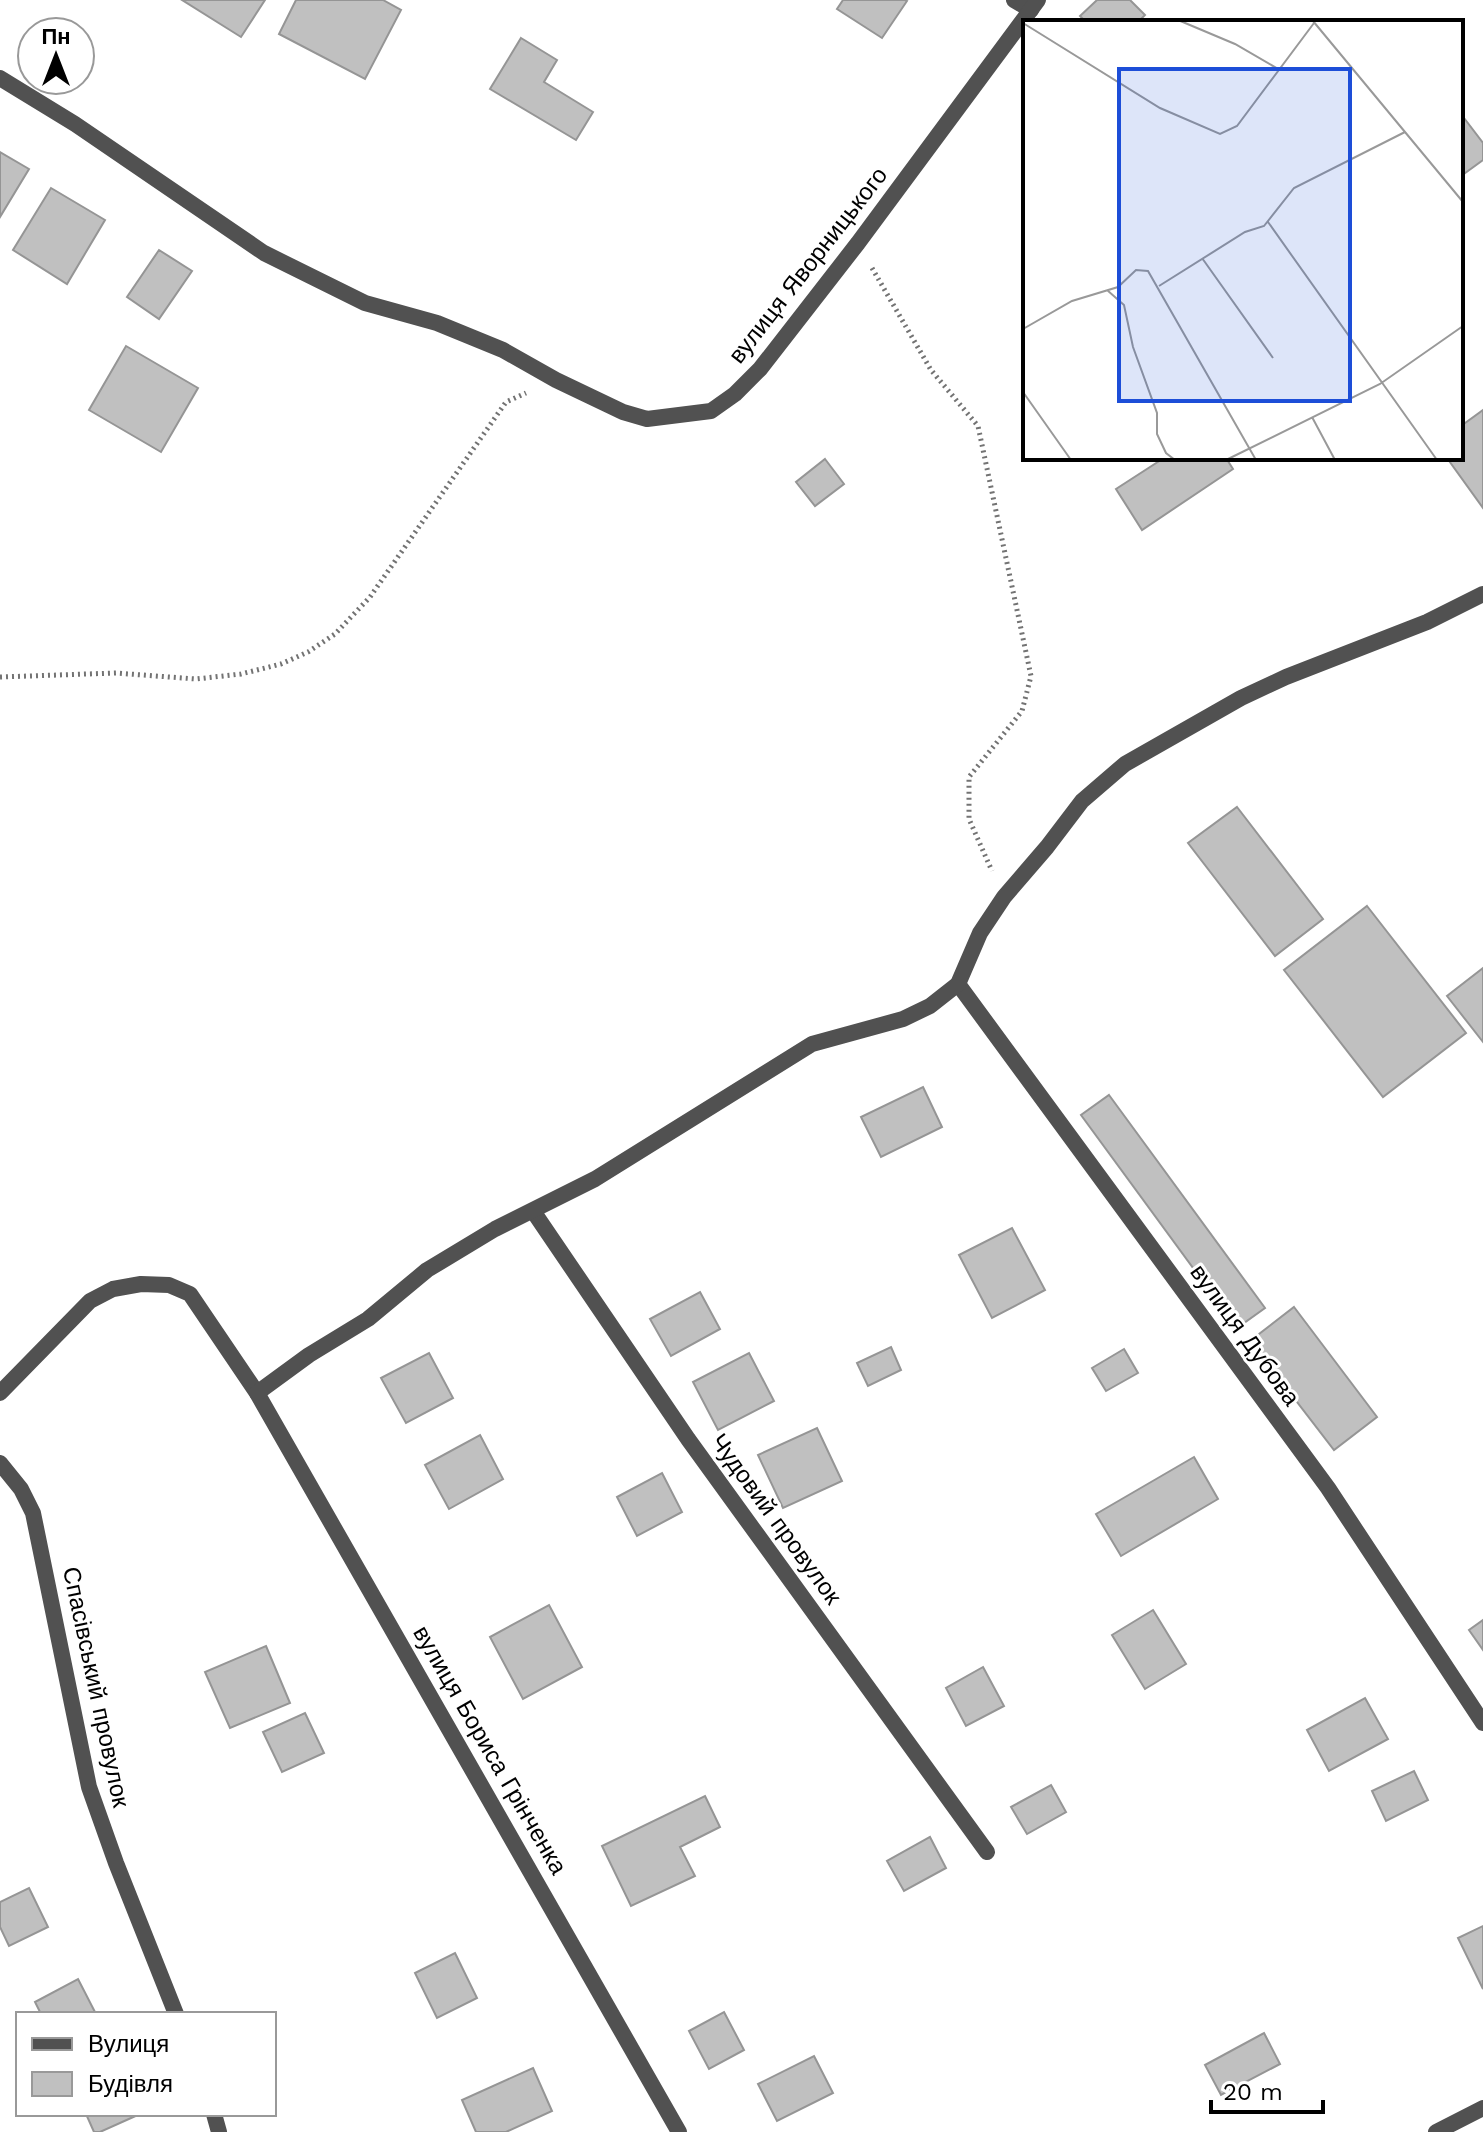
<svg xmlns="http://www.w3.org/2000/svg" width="1483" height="2132" font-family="'Work Sans',sans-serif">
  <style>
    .building { fill: #c0c0c0; stroke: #959595; stroke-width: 2 }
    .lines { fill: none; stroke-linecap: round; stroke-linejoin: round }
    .path { stroke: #737373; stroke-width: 5; stroke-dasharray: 2 4; stroke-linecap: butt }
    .street { stroke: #515151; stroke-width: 16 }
    .labels { text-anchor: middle; stroke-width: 6; stroke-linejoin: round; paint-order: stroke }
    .street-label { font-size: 24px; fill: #000; stroke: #fff }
    .inset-road { fill: none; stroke: #999; stroke-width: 2 }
    .view { fill: #1d4ed8; fill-opacity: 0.15; stroke: #1d4ed8; stroke-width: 4 }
    .inset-edge { fill: none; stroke: #000; stroke-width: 4 }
  </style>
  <rect width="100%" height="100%" fill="#fff"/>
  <g class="building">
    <polygon points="182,0 265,0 241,37"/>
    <polygon points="296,0 383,0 401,10 365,79 279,34"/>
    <polygon points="843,0 905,0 907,1 882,38 837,9"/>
    <polygon points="1097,0 1130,0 1145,15 1138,22 1086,22 1080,16"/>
    <polygon points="521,38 557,60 544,82 593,112 576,140 490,89"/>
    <polygon points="1461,114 1483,143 1483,160 1461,176"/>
    <polygon points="0,152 29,169 0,217"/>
    <polygon points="51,188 105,220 67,284 13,250"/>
    <polygon points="159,250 192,271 159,319 127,297"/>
    <polygon points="126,346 198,388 161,452 89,410"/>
    <polygon points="1483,410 1483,508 1447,458 1461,458 1461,426"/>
    <polygon points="1164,458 1226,458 1233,469 1142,530 1116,489"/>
    <polygon points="825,459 844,484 815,506 796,482"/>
    <polygon points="1237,807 1323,919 1275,956 1188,843"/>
    <polygon points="1367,906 1466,1033 1383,1097 1284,970"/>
    <polygon points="1483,968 1483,1042 1447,996"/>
    <polygon points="923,1087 942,1127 881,1157 861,1117"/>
    <polygon points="1109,1095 1265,1308 1237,1328 1081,1115"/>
    <polygon points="1012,1228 1045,1290 992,1318 959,1255"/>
    <polygon points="700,1292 720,1329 671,1356 650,1319"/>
    <polygon points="1294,1307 1377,1417 1334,1450 1250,1341"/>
    <polygon points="891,1347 901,1370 868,1386 857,1363"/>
    <polygon points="1124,1349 1138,1373 1106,1391 1092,1368"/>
    <polygon points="429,1353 453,1398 406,1423 381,1378"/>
    <polygon points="749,1353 774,1401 718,1430 693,1382"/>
    <polygon points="817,1428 842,1481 783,1508 758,1455"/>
    <polygon points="480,1435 503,1479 449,1509 425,1465"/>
    <polygon points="1194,1457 1218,1499 1121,1556 1096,1514"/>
    <polygon points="662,1473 682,1512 637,1536 617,1497"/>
    <polygon points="549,1605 582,1667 523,1699 490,1637"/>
    <polygon points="1153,1610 1186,1664 1145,1689 1112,1635"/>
    <polygon points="1483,1620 1483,1650 1469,1630"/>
    <polygon points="266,1646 290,1703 230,1728 205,1672"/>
    <polygon points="983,1667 1004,1706 966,1726 946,1688"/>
    <polygon points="1365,1698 1388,1739 1329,1771 1307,1730"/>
    <polygon points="305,1713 324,1753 282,1772 263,1732"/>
    <polygon points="1414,1771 1428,1800 1386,1821 1372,1791"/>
    <polygon points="1051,1785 1066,1812 1027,1834 1011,1807"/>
    <polygon points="705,1796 720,1827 680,1847 695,1876 631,1906 602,1846"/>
    <polygon points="930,1837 946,1868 904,1891 887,1861"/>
    <polygon points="29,1888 48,1927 9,1946 0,1927 0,1902"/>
    <polygon points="1483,1926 1483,1989 1458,1938"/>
    <polygon points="455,1953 477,1998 437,2018 415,1973"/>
    <polygon points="78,1979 96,2014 41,2014 35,2002"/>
    <polygon points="724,2012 744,2050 709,2069 689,2031"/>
    <polygon points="1264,2033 1280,2064 1221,2095 1205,2065"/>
    <polygon points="814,2056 833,2093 777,2121 758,2084"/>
    <polygon points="533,2068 552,2111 506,2132 476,2132 462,2100"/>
    <polygon points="86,2114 140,2114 100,2132 94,2132"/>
  </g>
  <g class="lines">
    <g class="path">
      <polyline points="872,268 931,370 978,426 1031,676 1022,711 969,777 969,819 992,871"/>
      <polyline points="0,677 116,673 196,679 241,674 281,664 308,652 335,634 370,597 506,402 526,393"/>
    </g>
    <g class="street">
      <polyline points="1014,0 1031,10"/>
      <polyline points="0,78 75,124 264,253 365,303 437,323 503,350 556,380 623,412 647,419 711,411 735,394 760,369 858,243 1038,0"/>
      <polyline points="958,984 1328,1488 1483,1723"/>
      <polyline points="533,1211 688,1439 987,1852"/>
      <polyline points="0,1393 90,1301 113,1289 141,1284 169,1285 190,1294 257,1393 679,2132"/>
      <polyline points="257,1393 309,1355 368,1319 427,1270 495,1229 595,1179 812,1044 903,1019 930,1006 958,984 980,933 1004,897 1047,847 1082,801 1125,764 1241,698 1286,677 1427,622 1483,594"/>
      <polyline points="0,1463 21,1489 33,1513 89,1787 116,1863 176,2014"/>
      <polyline points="214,2114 219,2132"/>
      <polyline points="1436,2132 1483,2108"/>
    </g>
  </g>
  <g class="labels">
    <g class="street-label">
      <text transform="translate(808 265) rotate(-52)" y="8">вулиця Яворницького</text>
      <text transform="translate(1245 1335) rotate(54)" y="8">вулиця Дубова</text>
      <text transform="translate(776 1519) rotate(54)" y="8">Чудовий провулок</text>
      <text transform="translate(96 1687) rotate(78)" y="8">Спасівський провулок</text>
      <text transform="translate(490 1750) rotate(60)" y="8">вулиця Бориса Грінченка</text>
    </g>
  </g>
  <g transform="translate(1023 20)">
    <rect width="440" height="440" fill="#fff"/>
    <path class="inset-road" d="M155,0l57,24 45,26M290,1l150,181M0,3l137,85 60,26 17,-8 77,-103M245,202l169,238M179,238l71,100M136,266l86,-54 19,-6 30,-38 111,-56M84,270l17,15 9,42 24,66v21l9,19 9,7M0,309l49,-28 46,-14 18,-17 12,1 108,189M0,372l48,68M289,397l23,43M203,440l154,-76 83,-58"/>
    <path class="view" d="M96,49h231v332h-231z"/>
    <rect width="440" height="440" class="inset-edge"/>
  </g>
  <rect x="16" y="2012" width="260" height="104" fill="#ffffff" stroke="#999999" stroke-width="2"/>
  <rect x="32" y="2038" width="40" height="12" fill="#515151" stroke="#999999" stroke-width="2"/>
  <text x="88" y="2052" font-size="24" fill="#000000">Вулиця</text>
  <rect x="32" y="2072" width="40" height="24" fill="#c0c0c0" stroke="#999999" stroke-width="2"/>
  <text x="88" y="2092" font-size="24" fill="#000000">Будівля</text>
  <g transform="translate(56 56)"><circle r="38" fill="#ffffff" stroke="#999999" stroke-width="2"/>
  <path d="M0-6L14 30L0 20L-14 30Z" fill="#000000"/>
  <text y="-12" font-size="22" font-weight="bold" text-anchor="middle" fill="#000000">Пн</text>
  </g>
  <path d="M1211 2100v12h112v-12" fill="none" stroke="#000000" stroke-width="4"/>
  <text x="1223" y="2100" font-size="24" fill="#000000" stroke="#ffffff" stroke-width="6" paint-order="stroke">20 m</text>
</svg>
